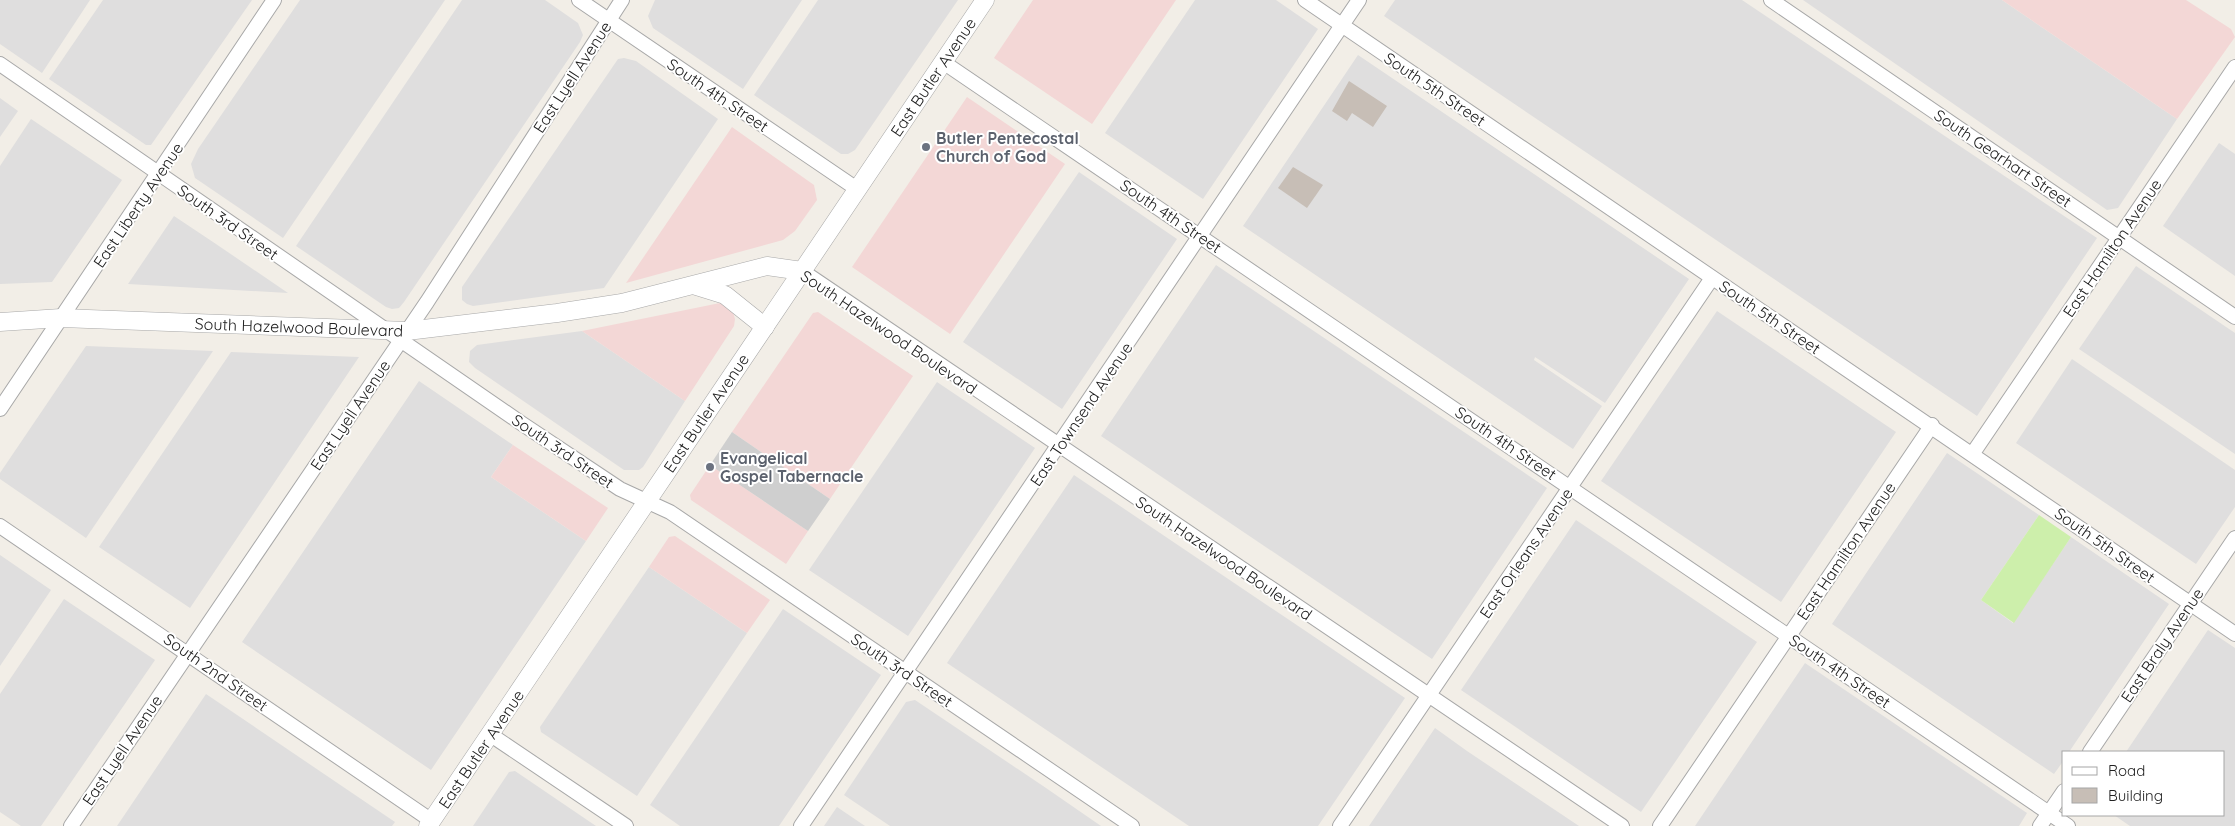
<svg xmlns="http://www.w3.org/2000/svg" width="2235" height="826" font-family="Quicksand,sans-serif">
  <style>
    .residential { fill: #dfdede }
    .commercial { fill: #f3d7d6 }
    .religious { fill: #cfcfcf }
    .grass { fill: #cdefab }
    .building { fill: #c7beb6 }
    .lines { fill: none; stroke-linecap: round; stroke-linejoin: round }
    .minor-casing { stroke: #a8a8a8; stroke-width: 16 }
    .tertiary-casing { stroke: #a8a8a8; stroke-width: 19 }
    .minor { stroke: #fff; stroke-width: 14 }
    .tertiary { stroke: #fff; stroke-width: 18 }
    .worship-dot { fill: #6b7280; stroke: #fff; stroke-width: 2 }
    .labels { text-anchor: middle; stroke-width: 4; stroke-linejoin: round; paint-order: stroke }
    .street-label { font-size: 16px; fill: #212121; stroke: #fff }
    .worship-label { font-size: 16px; font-weight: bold; fill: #5b616d; stroke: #fff; text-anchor: start }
  </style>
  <rect width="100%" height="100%" fill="#f2eee7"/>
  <g class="residential">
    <polygon points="0,0 90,0 42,73 0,44"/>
    <polygon points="103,0 252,0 151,145 146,145 49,79"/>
    <polygon points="300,0 445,0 283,238 195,178 191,164 198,149"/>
    <polygon points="462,0 545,0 578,23 583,35 580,42 404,302 399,308 392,309 386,307 296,246"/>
    <polygon points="655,0 802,0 743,89 653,28 648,16"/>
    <polygon points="818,0 958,0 855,150 848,154 841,154 754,95"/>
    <polygon points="1195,0 1276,0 1318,29 1203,199 1105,133"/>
    <polygon points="1395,0 1742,0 2097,238 1977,416 1384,16"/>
    <polygon points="1803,0 2002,0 2177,119 2118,208 2107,210"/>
    <polygon points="1358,55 1689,279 1605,403 1535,357 1534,360 1602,406 1573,449 1243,226"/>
    <polygon points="624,58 636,61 718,119 604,288 473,306 467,304 462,300 462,287 618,59"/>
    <polygon points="0,98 18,111 0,137"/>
    <polygon points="31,119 122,180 52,282 0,284 0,166"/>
    <polygon points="2219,143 2235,154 2235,276 2163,226"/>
    <polygon points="1079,172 1177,239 1062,409 963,342"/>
    <polygon points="174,216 216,244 288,293 128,284"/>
    <polygon points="1216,265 1547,488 1432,659 1101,436"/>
    <polygon points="2136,266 2235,333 2235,454 2079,349"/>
    <polygon points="1717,311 1896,432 1781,602 1601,481"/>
    <polygon points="582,331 685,401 643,467 639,470 624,470 475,368 469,362 470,351 477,345"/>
    <polygon points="86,346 213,351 86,538 0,479 0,473"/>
    <polygon points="231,352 359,357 190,608 99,547"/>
    <polygon points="2072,359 2235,470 2235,507 2196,564 2016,443"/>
    <polygon points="419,381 513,445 491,477 586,541 431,770 242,642"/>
    <polygon points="937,382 1035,448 908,636 809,570"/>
    <polygon points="1947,453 2039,515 1981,600 2013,623 2071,537 2169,604 2069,752 2064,752 2064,760 2054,774 1832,624"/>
    <polygon points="1074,475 1405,698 1318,826 1189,826 947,663"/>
    <polygon points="1576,520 1757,642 1641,812 1461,690"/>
    <polygon points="0,555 51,590 0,666"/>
    <polygon points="649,567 747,633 637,796 541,732 540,727"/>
    <polygon points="64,599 155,660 41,826 21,826 0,812 0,694"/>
    <polygon points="783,609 881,675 779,826 680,826 650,805"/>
    <polygon points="2208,630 2235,648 2235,826 2130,826 2114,815 2224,815 2224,752 2126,752"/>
    <polygon points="1805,663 2027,813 2019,826 1695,826"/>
    <polygon points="206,694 395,822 392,826 117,826"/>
    <polygon points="915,700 1046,788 1101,826 890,826 844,795 906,702"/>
    <polygon points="1435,728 1467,751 1579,826 1369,826"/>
    <polygon points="515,771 596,826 473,826 509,772"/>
    <polygon points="837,807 865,826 824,826"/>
  </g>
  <g class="commercial">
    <polygon points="1033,0 1176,0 1092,124 994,58"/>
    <polygon points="2002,0 2186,0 2231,29 2235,37 2177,119"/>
    <polygon points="967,97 1065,164 950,334 852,267"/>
    <polygon points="732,127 814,185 817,200 795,231 783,240 626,283"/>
    <polygon points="720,303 725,304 733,312 735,319 734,326 685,401 582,331"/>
    <polygon points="818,312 913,376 830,499 732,432 813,313"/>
    <polygon points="513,445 608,508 586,541 491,477"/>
    <polygon points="710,465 808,531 786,564 691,500 690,495"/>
    <polygon points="675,536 770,600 747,633 649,567 669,537"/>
  </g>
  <polygon class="religious" points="732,432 830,499 808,531 710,465"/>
  <polygon class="grass" points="2039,515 2071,537 2014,623 1981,600"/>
  <g class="building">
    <polygon points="1349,81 1387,106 1373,127 1352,113 1347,121 1332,111"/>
    <polygon points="1293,167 1323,185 1307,208 1278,188"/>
  </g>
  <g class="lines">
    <defs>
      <g id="minor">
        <polyline points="579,0 857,189"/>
        <polyline points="1305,0 2235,634"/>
        <polyline points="1771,0 2235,317"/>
        <polyline points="943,62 2068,826"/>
        <polyline points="0,64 521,423 620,489 670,512 1132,826"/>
        <polyline points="802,271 1622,826"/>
        <polyline points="0,409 274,0"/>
        <polyline points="1973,453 2235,67"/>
        <polyline points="0,526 432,821"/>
        <polyline points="491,735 626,826"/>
        <polyline points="2090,752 2235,538"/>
        <polyline points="71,826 427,302 622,0"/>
        <polyline points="801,826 1359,0"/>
        <polyline points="1340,826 1712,278"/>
        <polyline points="1660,826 1932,425"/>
        <polyline points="2040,826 2064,791"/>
      </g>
      <g id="tertiary">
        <polyline points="696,286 725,295 765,327"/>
        <polyline points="0,322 61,318 407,331 557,313 622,303 767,266 802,271"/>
        <polyline points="428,826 985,0"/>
      </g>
    </defs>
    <use href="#minor" class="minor-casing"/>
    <use href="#tertiary" class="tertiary-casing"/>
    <use href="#minor" class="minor"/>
    <use href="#tertiary" class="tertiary"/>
  </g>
  <g class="worship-dot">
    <circle cx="926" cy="147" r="5"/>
    <circle cx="710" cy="467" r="5"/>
  </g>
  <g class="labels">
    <g class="street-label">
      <text transform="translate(572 77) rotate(-57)" y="6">East Lyell Avenue</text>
      <text transform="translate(933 77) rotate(-56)" y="6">East Butler Avenue</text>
      <text transform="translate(1435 89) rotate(34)" y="6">South 5th Street</text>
      <text transform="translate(718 95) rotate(34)" y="6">South 4th Street</text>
      <text transform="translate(2003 158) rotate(34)" y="6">South Gearhart Street</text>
      <text transform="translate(138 205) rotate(-56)" y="6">East Liberty Avenue</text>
      <text transform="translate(1171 216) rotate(34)" y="6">South 4th Street</text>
      <text transform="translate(228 222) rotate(35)" y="6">South 3rd Street</text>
      <text transform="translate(2112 248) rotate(-56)" y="6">East Hamilton Avenue</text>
      <text transform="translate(1770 317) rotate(34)" y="6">South 5th Street</text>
      <text transform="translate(299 327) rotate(2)" y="6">South Hazelwood Boulevard</text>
      <text transform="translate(889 332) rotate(34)" y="6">South Hazelwood Boulevard</text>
      <text transform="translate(706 413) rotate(-56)" y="6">East Butler Avenue</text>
      <text transform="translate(1081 414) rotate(-56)" y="6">East Townsend Avenue</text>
      <text transform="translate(350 415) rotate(-56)" y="6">East Lyell Avenue</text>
      <text transform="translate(1506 443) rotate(34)" y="6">South 4th Street</text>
      <text transform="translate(563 451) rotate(34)" y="6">South 3rd Street</text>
      <text transform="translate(2105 545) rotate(35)" y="6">South 5th Street</text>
      <text transform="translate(1846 551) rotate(-56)" y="6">East Hamilton Avenue</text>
      <text transform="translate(1526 553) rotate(-56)" y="6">East Orleans Avenue</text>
      <text transform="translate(1224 558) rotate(34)" y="6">South Hazelwood Boulevard</text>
      <text transform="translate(2162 645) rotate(-56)" y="6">East Braly Avenue</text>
      <text transform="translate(902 670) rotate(34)" y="6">South 3rd Street</text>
      <text transform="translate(1840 671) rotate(34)" y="6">South 4th Street</text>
      <text transform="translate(216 672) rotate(35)" y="6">South 2nd Street</text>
      <text transform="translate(481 749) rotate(-56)" y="6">East Butler Avenue</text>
      <text transform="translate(122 750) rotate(-56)" y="6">East Lyell Avenue</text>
    </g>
    <g class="worship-label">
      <text x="936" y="144">Butler Pentecostal<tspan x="936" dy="18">Church of God</tspan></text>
      <text x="720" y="464">Evangelical<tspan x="720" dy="18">Gospel Tabernacle</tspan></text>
    </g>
  </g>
  <rect x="2062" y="751" width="162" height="65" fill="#ffffff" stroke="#a6a6a6"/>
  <rect x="2072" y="767" width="25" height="8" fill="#ffffff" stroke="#a6a6a6"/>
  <text x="2108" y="776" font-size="15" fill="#212121">Road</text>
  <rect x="2072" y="788" width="25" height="15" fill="#c7beb6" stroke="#a6a6a6"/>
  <text x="2108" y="801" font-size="15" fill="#212121">Building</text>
</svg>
